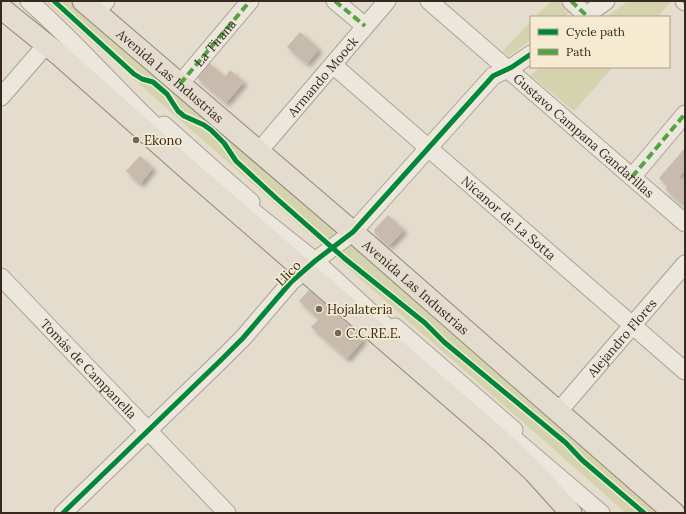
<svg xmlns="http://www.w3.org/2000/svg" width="686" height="514" font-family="Lora,serif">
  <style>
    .green { fill: #d5d3ae }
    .building { fill: #c8baac; filter: url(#shadow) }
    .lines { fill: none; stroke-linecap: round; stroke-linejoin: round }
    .minor-casing { stroke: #a9a195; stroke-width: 19 }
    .major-casing { stroke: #8e867c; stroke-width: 23 }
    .minor { stroke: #ece7dd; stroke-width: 17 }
    .major { stroke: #e3dccf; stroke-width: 21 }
    .quiet { stroke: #53a341; stroke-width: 4; stroke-dasharray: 8 4; stroke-linecap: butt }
    .cycleway-casing { stroke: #f6ead0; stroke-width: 8 }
    .cycleway { stroke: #00873e; stroke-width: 5 }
    .poi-dot { fill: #74685a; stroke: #f6ead0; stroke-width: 1.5 }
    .labels { text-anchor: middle; stroke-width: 3.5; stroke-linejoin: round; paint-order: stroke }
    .street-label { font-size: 13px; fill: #37291d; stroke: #f6ead0 }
    .poi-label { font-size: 13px; fill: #37291d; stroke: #f6ead0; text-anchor: start }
  </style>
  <defs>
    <filter id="shadow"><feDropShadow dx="3.5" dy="3.5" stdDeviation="2" flood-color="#0004"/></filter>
  </defs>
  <rect width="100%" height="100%" fill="#e4dccc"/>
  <g class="green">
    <polygon points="45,1 73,1 664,513 626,513"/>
    <polygon points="551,1 564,1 574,9 564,17 535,17"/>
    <polygon points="628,1 672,1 657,17 607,17"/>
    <polygon points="531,21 531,40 509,56 503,51"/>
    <polygon points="541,67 613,67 574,111 530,75"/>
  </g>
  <g class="building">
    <polygon points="300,32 319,49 307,64 287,47"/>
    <polygon points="208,62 225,77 230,70 244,82 226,103 197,78 198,74"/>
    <polygon points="685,148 685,170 679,177 685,182 685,207 665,189 668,186 659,178"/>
    <polygon points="140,156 153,168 140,184 126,171"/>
    <polygon points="388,215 404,230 389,246 375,234 374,230"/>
    <polygon points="309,290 364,339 347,359 311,327 319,319 299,301"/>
  </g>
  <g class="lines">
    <defs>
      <g id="minor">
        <path d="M29,1c50,44 92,94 141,139"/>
        <polyline points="335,1 365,26"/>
        <path id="s1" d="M429,1l256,222"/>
        <polyline points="571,1 586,15"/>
        <polyline points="684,1 685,2"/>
        <polyline points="96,12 106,1"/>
        <polyline points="584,17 606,1"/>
        <path id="s2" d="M333,65l352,306"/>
        <polyline points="180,84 250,1"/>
        <polyline points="1,97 46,45"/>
        <polyline points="164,125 219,174 251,202"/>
        <path id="s3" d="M259,151l128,-150"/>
        <polyline points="632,177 685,114"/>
        <polyline points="236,198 315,261 401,340"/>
        <path id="s4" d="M1,277l226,236"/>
        <polyline points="395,327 514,430"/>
        <path id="s5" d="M558,412l127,-148"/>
        <polyline points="499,426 601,513"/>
        <polyline points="63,513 222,359 243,338 291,282 315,261 353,232 493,76 512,67 531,54"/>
      </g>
      <g id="major">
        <path id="s6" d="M83,1l270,231 321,281"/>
        <polyline points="1,8 58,54 193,174 499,439 534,472 571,513"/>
      </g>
    </defs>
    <use href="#minor" class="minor-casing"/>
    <use href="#major" class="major-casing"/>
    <use href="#minor" class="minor"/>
    <use href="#major" class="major"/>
    <g class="quiet">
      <polyline points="335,1 365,26"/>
      <polyline points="571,1 586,15"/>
      <polyline points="684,1 685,2"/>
      <path id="s7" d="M180,84l70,-83"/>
      <polyline points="632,177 685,114"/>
    </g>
    <defs>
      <g id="cycleway">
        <polyline points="54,1 134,74 142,79 153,82 167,94 178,111 184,116 204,125 211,130 224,143 236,161 276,198 344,258 425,323 444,342 566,443 582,460 644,513"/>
        <polyline points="63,513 222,359 243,338 291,282 315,261 353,232 493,76 512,67 531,54"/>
      </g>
    </defs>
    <use href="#cycleway" class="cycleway-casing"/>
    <use href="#cycleway" class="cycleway"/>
  </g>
  <g class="poi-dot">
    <circle cx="136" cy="140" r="4"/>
    <circle cx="319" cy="309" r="4"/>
    <circle cx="338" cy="333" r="4"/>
  </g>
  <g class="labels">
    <g class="street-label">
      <text dy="5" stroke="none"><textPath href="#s7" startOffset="54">La Tirana</textPath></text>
      <text dy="5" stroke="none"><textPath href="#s6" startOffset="115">Avenida Las Industrias</textPath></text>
      <text dy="5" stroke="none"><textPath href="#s3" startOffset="98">Armando Moock</textPath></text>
      <text dy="5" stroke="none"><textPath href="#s1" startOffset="205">Gustavo Campana Gandarillas</textPath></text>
      <text dy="5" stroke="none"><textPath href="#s2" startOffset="233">Nicanor de La Sotta</textPath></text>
      <text transform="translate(288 273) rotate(-45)" y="5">Llico</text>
      <text dy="5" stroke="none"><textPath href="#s6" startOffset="439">Avenida Las Industrias</textPath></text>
      <text dy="5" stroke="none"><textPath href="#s5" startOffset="98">Alejandro Flores</textPath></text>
      <text dy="5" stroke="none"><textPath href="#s4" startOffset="127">Tomás de Campanella</textPath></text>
    </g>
    <g class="poi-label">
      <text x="144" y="145">Ekono</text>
      <text x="327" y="314">Hojalateria</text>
      <text x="346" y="338">C.C.RE.E.</text>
    </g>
  </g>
  <rect width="686" height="514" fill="none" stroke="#37291d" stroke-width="4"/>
  <rect x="530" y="16" width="140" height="52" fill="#f6ead0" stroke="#aa9d88"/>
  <rect x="538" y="29" width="20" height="6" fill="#00873e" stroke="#aa9d88"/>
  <text x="566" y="36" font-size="12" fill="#37291d">Cycle path</text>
  <rect x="538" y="49" width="20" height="6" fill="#53a341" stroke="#aa9d88"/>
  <text x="566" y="56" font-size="12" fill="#37291d">Path</text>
</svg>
